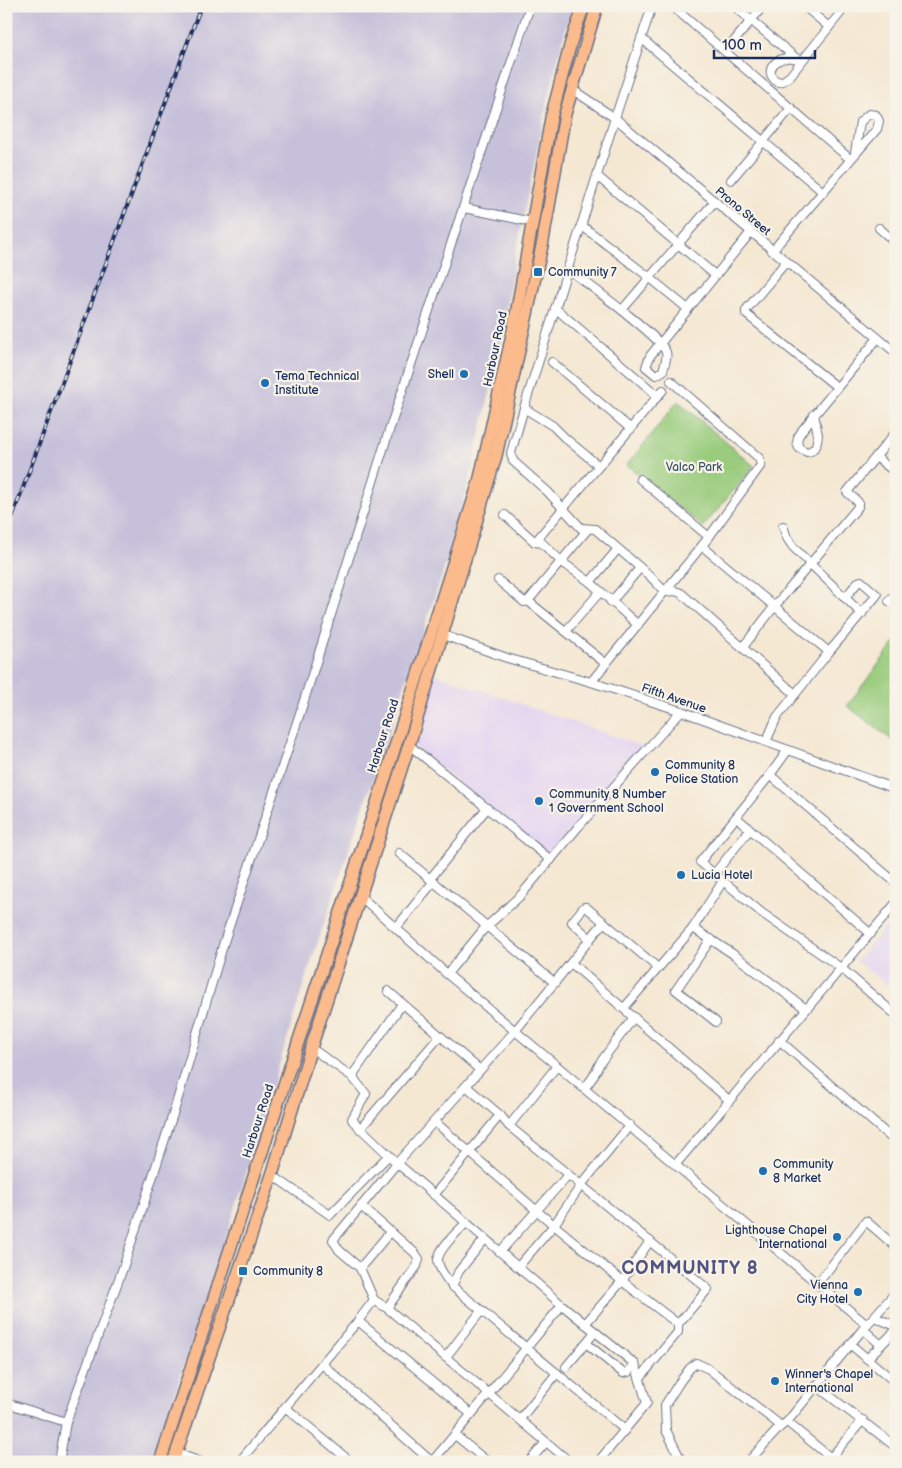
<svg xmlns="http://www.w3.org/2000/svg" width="902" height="1468" font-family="'Balsamiq Sans',sans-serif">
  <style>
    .built { fill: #e3d3f2 }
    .industrial { fill: #c6c0da }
    .green { fill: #9acc7d; stroke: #5a7e6e }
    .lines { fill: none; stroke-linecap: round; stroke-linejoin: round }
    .minor-casing { stroke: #677087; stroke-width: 10 }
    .highway-casing { stroke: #677087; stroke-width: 14 }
    .minor { stroke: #fff; stroke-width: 8 }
    .highway { stroke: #fbbb8c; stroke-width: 11 }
    .rail-casing { stroke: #1b2f5e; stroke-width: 4 }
    .rail { stroke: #f7f3e8; stroke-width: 2; stroke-dasharray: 5.5; stroke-linecap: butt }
    .poi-dot { fill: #1f6fb2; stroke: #f7f3e8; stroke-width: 2 }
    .labels { text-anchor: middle; stroke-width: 4.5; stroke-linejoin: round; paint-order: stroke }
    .street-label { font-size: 12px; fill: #1b2f5e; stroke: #f7f3e8 }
    .poi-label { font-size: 12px; fill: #1b2f5e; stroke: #f7f3e8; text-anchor: start }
    .park-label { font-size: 12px; fill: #3b5666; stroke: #f7f3e8 }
    .district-label { font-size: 18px; font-weight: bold; letter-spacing: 1px; fill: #535481; stroke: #f7f3e8 }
  </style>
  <rect width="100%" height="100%" fill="#f7f3e8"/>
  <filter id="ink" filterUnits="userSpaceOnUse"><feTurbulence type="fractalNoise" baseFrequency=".02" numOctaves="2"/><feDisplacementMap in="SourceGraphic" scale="10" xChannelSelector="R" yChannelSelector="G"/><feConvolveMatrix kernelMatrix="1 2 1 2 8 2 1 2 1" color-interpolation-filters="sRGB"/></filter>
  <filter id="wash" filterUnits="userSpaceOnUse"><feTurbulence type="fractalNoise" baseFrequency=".0096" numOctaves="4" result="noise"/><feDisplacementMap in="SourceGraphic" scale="20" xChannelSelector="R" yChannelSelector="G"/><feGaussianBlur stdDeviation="1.12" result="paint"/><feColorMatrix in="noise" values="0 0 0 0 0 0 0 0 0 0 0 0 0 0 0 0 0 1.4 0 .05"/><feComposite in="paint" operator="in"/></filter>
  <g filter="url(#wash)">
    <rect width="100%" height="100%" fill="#f5e8d3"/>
    <g class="built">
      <polygon points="435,674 645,747 547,856 413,745"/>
      <polygon points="896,914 896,991 856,961"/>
    </g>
    <polygon class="industrial" points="6,6 572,6 566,26 543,121 515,257 496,366 470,478 442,575 305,980 236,1206 153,1462 6,1462"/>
    <g class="green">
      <polygon points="678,401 754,466 703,527 627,465"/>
      <polygon points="896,641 896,743 847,706"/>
    </g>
  </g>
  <g filter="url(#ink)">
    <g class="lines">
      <defs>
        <g id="minor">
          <polyline points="672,6 850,159"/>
          <polyline points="734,6 796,58"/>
          <polyline points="804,6 829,27"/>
          <polyline points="641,38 823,192"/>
          <polyline points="726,51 763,6"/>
          <path d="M802,60c-5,-1 -11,-3 -16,-2 -14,2 -22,16 -8,24l5,-1 7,-5 56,-70"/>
          <polyline points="573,90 615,118 896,353"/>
          <polyline points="597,176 715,275"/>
          <polyline points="731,180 791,108"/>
          <polyline points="464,208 532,222"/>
          <polyline points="581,225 649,277 688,309"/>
          <polyline points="879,228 896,243"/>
          <polyline points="772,251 877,129 879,121 876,115 869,114 860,122 855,153"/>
          <polyline points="786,262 746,310 746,314 837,387"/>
          <path d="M568,269c17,13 92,67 98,83 2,6 -2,13 -3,19l-7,4 -10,-8 4,-11 101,-124"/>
          <polyline points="555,308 658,396"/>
          <polyline points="622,310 715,201"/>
          <polyline points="552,362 631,429"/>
          <polyline points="524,408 511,453 513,461 548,492 581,528 595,529 650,576 665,592 675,591 681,593 795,694"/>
          <polyline points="814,414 818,435 816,446 811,451 807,452 799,448 797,443 798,437 803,429 878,338"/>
          <polyline points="876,457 896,473"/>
          <polyline points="599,466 565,438 553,426 524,408 615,118 652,6"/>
          <polyline points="640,479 709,537"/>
          <polyline points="505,515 535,542 542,543 562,562 590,582 638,625"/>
          <polyline points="783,526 787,538 793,547 862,614"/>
          <polyline points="535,542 663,390"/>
          <polyline points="702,546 829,652"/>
          <polyline points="498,580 524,602 528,601 605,663"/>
          <polyline points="590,582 617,550"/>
          <polyline points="528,601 588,529"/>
          <polyline points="889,601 896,593"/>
          <polyline points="611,602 640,568"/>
          <polyline points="566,631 600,592"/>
          <polyline points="443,635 507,658 591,682 681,711 896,789"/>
          <polyline points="743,647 774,607 858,507 858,502 847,492 896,432"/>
          <polyline points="591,682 709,537 761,465 759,458 671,381"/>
          <polyline points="766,742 777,717 829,652 877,595 861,581 858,582 845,598"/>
          <polyline points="409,745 551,860"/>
          <polyline points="788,750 770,775 700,862 762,913 841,968 896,1015"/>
          <polyline points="770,775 896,883"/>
          <polyline points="736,817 871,934"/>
          <polyline points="399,853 555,983"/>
          <polyline points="715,873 750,829"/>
          <polyline points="430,879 487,808"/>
          <polyline points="360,896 447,974 867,1325"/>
          <polyline points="396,928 434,881"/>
          <polyline points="693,928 733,954 806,1009"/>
          <polyline points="590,939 572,922 584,907 586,907 658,968"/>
          <polyline points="711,939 676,990 716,1022"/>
          <polyline points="571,963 729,1100"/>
          <polyline points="447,974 483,930 521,895 579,826 681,711"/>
          <polyline points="388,991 480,1070"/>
          <polyline points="402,1004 354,1073 354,1079 366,1094 352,1119 353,1121 397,1163 333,1240 339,1250 360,1268 374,1300 387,1308 570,1462"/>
          <polyline points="624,1008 693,928 723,881"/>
          <polyline points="779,1040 896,1142"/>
          <polyline points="311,1048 354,1078"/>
          <polyline points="466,1086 500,1115 509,1126 708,1289 678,1324 678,1332 640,1378"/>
          <polyline points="585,1088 593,1077 600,1063 634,1017"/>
          <polyline points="435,1122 537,1211 622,1281 678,1324"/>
          <polyline points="509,1126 557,1066"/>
          <polyline points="360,1129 440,1036"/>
          <polyline points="676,1164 896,903"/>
          <polyline points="272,1175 330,1215 389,1155"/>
          <polyline points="434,1195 500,1115"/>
          <polyline points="361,1206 415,1253 419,1259 417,1266 387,1308"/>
          <path d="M466,1223c-8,8 -29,27 -28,38 1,9 9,18 14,25l7,-15 26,-32"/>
          <polyline points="500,1252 568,1175"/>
          <polyline points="518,1267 554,1225 582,1184 630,1125"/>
          <polyline points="360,1268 391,1231"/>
          <polyline points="818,1283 866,1221 896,1247"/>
          <polyline points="452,1286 625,1430"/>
          <polyline points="562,1305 635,1364 647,1403 598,1462"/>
          <polyline points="874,1317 896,1326"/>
          <polyline points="358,1321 471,1414"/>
          <polyline points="585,1324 622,1281 650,1241"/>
          <polyline points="863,1329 881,1345"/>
          <polyline points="586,1343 623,1373 628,1372 635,1364"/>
          <polyline points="850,1344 896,1383"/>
          <polyline points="446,1357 481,1311"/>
          <polyline points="867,1359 896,1330"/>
          <polyline points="322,1364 432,1462"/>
          <polyline points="566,1367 595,1332"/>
          <polyline points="818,1387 896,1447"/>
          <polyline points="6,1403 66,1422"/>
          <polyline points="285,1407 351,1462"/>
          <polyline points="520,1419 557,1373"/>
          <polyline points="787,1422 836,1462"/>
          <polyline points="455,1435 488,1462"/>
          <polyline points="176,1453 201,1462"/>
          <polyline points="59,1462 66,1422 123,1268 175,1108 224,942 301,710 387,437 530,6"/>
          <polyline points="239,1462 358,1321 374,1300"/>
          <polyline points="432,1462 562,1305 397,1163 515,1031 604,922"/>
          <polyline points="529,1462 546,1442"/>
          <polyline points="682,1462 666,1430 665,1405 679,1383 690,1368 696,1363 709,1369 781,1426"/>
          <polyline points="748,1462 781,1426 787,1422 863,1329 896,1292"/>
          <polyline points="827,1462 863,1420"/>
        </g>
        <g id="highway">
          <polyline points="160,1462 386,775 479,482 514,326 551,118 571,42 584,6"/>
          <polyline points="173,1462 272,1175 311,1048 409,745 496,456 543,241 565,114 597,6"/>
        </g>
      </defs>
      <use href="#minor" class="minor-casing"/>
      <use href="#highway" class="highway-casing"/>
      <use href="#minor" class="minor"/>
      <use href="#highway" class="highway"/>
      <defs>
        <polyline id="rail" points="6,534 201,6"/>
      </defs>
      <use href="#rail" class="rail-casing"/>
      <use href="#rail" class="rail"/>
    </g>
  </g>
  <g class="poi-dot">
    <rect x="533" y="267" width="10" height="10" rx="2.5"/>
    <circle cx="464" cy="374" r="5"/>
    <circle cx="265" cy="383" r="5"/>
    <circle cx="655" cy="772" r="5"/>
    <circle cx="539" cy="801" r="5"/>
    <circle cx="681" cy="875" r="5"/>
    <circle cx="763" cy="1171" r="5"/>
    <circle cx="837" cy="1237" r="5"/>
    <rect x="238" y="1266" width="10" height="10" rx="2.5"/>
    <circle cx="858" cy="1292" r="5"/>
    <circle cx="775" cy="1381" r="5"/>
  </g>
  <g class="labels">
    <g class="street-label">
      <text transform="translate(743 211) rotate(40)" y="4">Prono Street</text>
      <text transform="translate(495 349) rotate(-78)" y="4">Harbour Road</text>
      <text transform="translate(674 698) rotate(19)" y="4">Fifth Avenue</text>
      <text transform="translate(383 736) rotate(-72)" y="4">Harbour Road</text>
      <text transform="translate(258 1121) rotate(-72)" y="4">Harbour Road</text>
    </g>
    <g class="poi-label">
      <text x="548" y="276">Community 7</text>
      <text x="454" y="378" text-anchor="end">Shell</text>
      <text x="275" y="380">Tema Technical<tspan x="275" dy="14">Institute</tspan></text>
      <text x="665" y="769">Community 8<tspan x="665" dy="14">Police Station</tspan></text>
      <text x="549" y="798">Community 8 Number<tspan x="549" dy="14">1 Government School</tspan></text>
      <text x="691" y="879">Lucia Hotel</text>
      <text x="773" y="1168">Community<tspan x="773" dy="14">8 Market</tspan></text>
      <text x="827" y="1234" text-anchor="end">Lighthouse Chapel<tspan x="827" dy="14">International</tspan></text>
      <text x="253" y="1275">Community 8</text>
      <text x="848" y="1289" text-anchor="end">Vienna<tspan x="848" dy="14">City Hotel</tspan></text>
      <text x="785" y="1378">Winner's Chapel<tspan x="785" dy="14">International</tspan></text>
    </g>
    <g class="park-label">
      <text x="694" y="471">Valco Park</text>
    </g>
    <g class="district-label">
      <text x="690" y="1274">COMMUNITY 8</text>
    </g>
  </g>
  <rect width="902" height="1468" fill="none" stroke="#f7f3e8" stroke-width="25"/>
  <path d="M714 50v8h101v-8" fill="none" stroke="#1b2f5e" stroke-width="2.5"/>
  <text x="722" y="50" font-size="15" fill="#1b2f5e" stroke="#f7f3e8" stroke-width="4" paint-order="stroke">100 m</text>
</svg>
